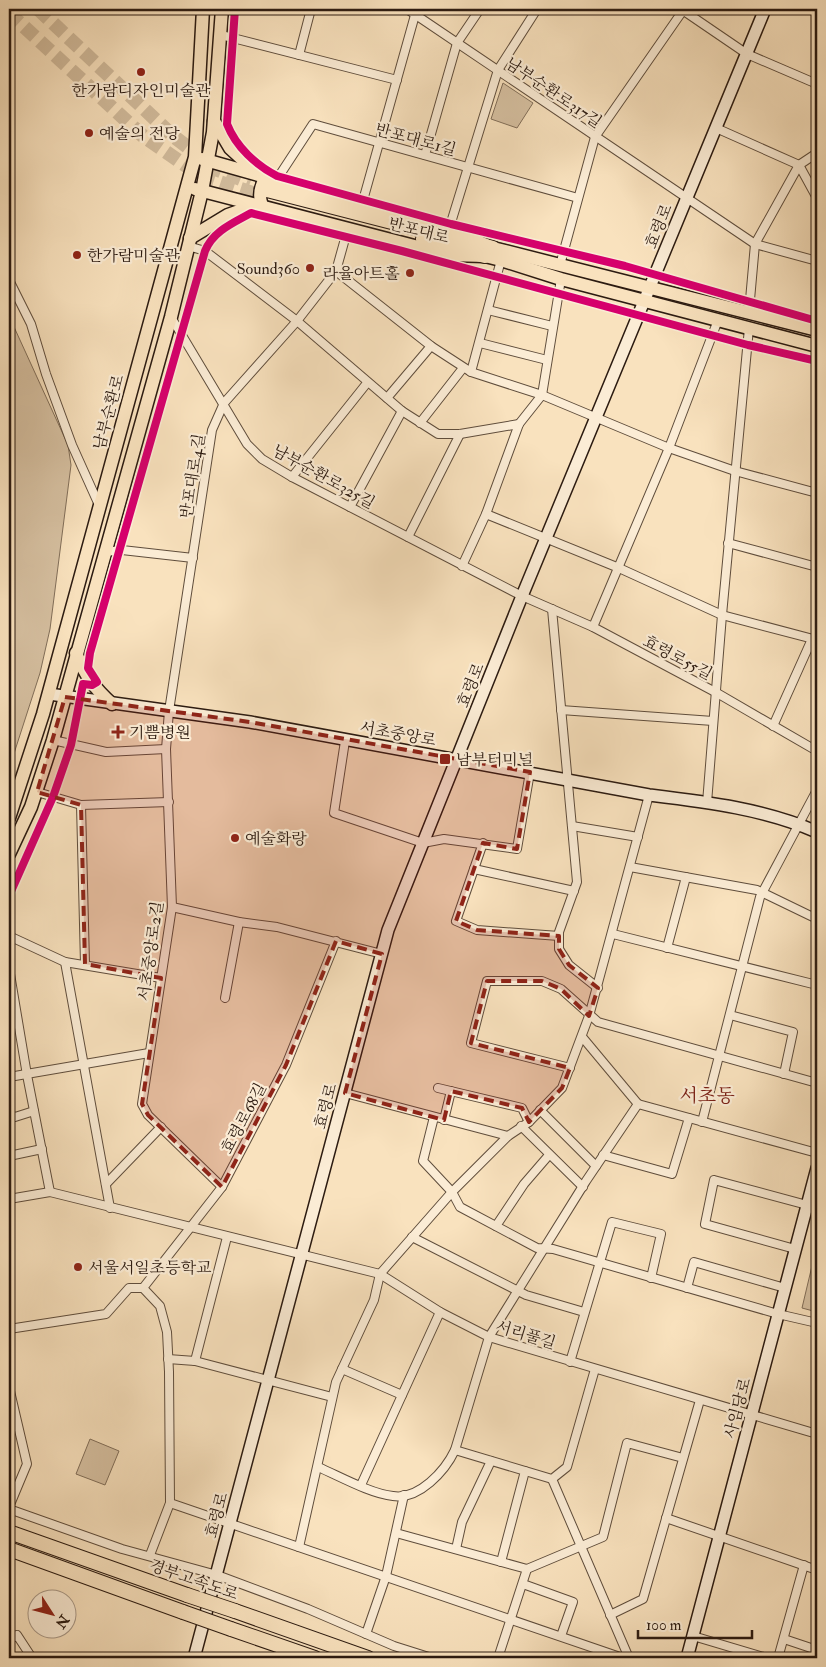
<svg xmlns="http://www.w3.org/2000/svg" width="826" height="1667" font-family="'IM FELL Double Pica','Noto Serif KR',serif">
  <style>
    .green { fill: #d6c0a1; stroke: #816e59 }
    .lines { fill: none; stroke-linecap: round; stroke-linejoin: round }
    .highway-tunnel { stroke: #d0ba9b; stroke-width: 14; stroke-dasharray: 14 7; stroke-linecap: butt }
    .street-casing { stroke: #5f4d3c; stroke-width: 10 }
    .secondary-casing { stroke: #2c1b11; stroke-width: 14 }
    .primary-casing { stroke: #2c1b11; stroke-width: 15 }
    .highway-casing { stroke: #2c1b11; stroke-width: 16 }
    .street { stroke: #fbecd5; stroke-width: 8 }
    .secondary { stroke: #fbecd5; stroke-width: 11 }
    .primary { stroke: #f9e2be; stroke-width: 12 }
    .highway { stroke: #f9e2be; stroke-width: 14 }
    .highway-bridge-casing { stroke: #2c1b11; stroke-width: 16; stroke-linecap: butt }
    .highway-bridge { stroke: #f9e2be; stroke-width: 14 }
    .cycleway-casing { stroke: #fbecd5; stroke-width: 11 }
    .cycleway { stroke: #d6006c; stroke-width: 8 }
    .marked { fill: #8f2418; fill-opacity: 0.2; stroke: #8f2418; stroke-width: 4; stroke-dasharray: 10 6; stroke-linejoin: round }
    .poi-dot { fill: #8f2418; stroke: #fbecd5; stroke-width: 2 }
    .labels { text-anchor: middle; stroke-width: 4.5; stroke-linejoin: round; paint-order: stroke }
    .poi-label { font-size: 16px; fill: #2c1b11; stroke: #fbecd5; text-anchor: start }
    .street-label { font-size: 16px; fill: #2c1b11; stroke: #fbecd5 }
    .quarter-label { font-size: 19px; fill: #7a1f14; stroke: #fbecd5 }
  </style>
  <rect width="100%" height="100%" fill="#f9e2be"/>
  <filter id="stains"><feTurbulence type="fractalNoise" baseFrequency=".004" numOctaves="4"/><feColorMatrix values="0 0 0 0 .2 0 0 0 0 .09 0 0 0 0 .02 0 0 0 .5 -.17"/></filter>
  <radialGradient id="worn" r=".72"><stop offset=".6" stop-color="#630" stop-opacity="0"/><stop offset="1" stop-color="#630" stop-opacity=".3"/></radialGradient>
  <g class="green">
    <polygon points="503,83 533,103 517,128 491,119"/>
    <polygon points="9,316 68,445 71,465 50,629 40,673 9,769"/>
    <polygon points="816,1249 817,1249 817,1312 802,1308"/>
    <polygon points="90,1439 119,1451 105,1485 76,1474"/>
  </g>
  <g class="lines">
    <g class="highway-tunnel">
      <polyline points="38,9 173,136 218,170 250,183"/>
      <polyline points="9,13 143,136 201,176 265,197"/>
    </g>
    <defs>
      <g id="street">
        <polyline points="407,9 755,244 817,261"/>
        <polyline points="681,9 747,54 817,84"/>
        <polyline points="813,9 817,11"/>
        <polyline points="221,35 397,80"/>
        <polyline points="299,55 311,9"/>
        <polyline points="716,128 799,165 817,198"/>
        <polyline points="425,155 457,43 480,9"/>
        <polyline points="273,179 281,173 313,124 578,198"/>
        <polyline points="362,204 415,15 419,9"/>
        <polyline points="449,229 498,70 537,9"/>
        <polyline points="188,246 205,251 297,321 402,411 438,434 460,434 519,424"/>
        <polyline points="560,265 595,137 684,9"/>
        <polyline points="336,271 431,346 471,372 542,395 669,448 735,471 817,493"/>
        <polyline points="9,280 31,324 46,374 72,445 99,505"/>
        <polyline points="488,310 552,326"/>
        <polyline points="749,311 755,244 799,165 817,153"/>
        <polyline points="171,317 247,444 262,459 292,477 522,596 593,627 717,693 817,751"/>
        <polyline points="480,343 547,360"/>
        <polyline points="471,372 501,260"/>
        <polyline points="387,398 431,346"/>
        <polyline points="420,423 463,368"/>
        <polyline points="292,477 367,383"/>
        <polyline points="350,507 402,411"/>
        <polyline points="486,514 619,568 722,615 817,640"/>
        <polyline points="408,537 460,434"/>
        <polyline points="728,543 817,567"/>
        <polyline points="105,552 122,550 193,558"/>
        <polyline points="462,566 486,514 519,424 542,395 561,279"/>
        <polyline points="552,609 577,882 559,932 559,949 569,965 598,988"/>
        <polyline points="593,627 669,448 718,320"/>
        <polyline points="561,710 713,721"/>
        <polyline points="773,726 812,639"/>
        <polyline points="53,740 106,752 166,749"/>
        <polyline points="345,741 334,813 423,843 444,839 517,849 530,772"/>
        <polyline points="37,792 81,805 169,802"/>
        <polyline points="707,803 722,615 749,328"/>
        <polyline points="81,805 85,964"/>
        <polyline points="572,826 638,837"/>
        <polyline points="483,843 456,921 477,930 559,936"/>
        <polyline points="630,867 757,890 817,919"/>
        <polyline points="474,869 574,891"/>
        <polyline points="172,907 239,922 277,927 382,954"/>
        <polyline points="613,934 817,985"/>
        <polyline points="9,936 65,962 161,978"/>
        <polyline points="667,948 686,877"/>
        <polyline points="65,962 110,1208"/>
        <polyline points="9,968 27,1075 50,1192"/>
        <polyline points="225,998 239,922"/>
        <polyline points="730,1015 793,1032 784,1074"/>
        <polyline points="583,1038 638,1104"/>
        <polyline points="570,1068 471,1043 487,981 542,981 561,989 598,1022 817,1083"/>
        <polyline points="9,1077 149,1053"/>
        <polyline points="438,1088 522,1108 529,1122"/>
        <polyline points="345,1093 508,1136"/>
        <polyline points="638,1104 817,1153"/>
        <polyline points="540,1110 596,1166"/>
        <polyline points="9,1114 15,1117 34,1111"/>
        <polyline points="434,1117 423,1161 452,1192 460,1207 537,1248 553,1249 778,1314 817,1323"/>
        <polyline points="444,1120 451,1091"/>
        <polyline points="702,1122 760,897 817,790"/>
        <polyline points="521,1126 583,1187"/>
        <polyline points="603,1155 672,1174 689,1118"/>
        <polyline points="9,1156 42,1149"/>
        <polyline points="106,1184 161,1127"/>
        <polyline points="222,1187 148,1115 142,1104 172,907 166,749 169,711 212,430 224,403 297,321 336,271 348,228"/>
        <polyline points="9,1199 50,1192 380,1274 440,1312 489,1337 817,1434"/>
        <polyline points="496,1226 524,1184 549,1155"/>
        <polyline points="412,1237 526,1295 584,1312"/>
        <polyline points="795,1249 705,1224 714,1180 807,1205"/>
        <polyline points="687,1288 694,1262 785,1288"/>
        <polyline points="9,1329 106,1314 129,1288 143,1288"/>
        <polyline points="168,1359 195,1361 332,1397"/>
        <polyline points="195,1361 227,1237"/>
        <polyline points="570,1362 612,1222 661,1234 651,1278"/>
        <polyline points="342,1369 402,1395"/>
        <polyline points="9,1387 27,1464 9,1507"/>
        <polyline points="455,1450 552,1479 567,1467 595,1369"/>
        <path d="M318,1467c21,9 53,27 75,29 26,4 52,-25 62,-46l34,-113 97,-156 52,-77"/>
        <polyline points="552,1479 629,1658"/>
        <polyline points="361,1485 440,1312"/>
        <polyline points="170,1503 623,1658"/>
        <polyline points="9,1509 122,1549 217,1575 308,1609 394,1646 432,1658"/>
        <polyline points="666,1518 817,1570"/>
        <polyline points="396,1533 527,1569 603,1537 627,1443 683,1458"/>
        <polyline points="299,1547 336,1382 374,1300 380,1274 452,1192 508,1136 529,1122 562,1088 589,1016 649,795"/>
        <polyline points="456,1549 462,1522 491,1461"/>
        <polyline points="150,1555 170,1503 169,1372 167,1332 160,1306 143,1288 222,1187 286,1065 336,941"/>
        <polyline points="501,1562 525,1471"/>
        <polyline points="523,1584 573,1602 561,1636"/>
        <polyline points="610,1615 643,1599 700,1400"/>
        <polyline points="366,1634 386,1576 404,1495"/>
        <polyline points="693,1636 767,1658"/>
        <polyline points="784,1639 817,1650"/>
        <polyline points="9,1640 17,1635 32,1658"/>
        <polyline points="498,1658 527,1569"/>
        <polyline points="778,1658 804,1565"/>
      </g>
      <g id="secondary">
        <path d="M49,694l201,28 399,73c57,7 116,14 168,37"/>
        <polyline points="194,1658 388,930 522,596 765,9"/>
        <polyline points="687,1658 817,1168"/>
      </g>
      <g id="primary">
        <polyline points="214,121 230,148 255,171"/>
        <polyline points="202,159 449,229 493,248 817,330"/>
        <polyline points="195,189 449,255 485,256 501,260 561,279 817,346"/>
        <path d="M262,206c-3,-9 -3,-16 2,-25l9,-2"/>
        <polyline points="190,238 228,215 256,205"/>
        <path d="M76,653c9,22 18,35 36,51"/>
        <polyline points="9,818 43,714 195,157 203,9"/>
        <polyline points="9,854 31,807 53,740 171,317 202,191 213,132 222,9"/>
      </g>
      <g id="highway">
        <polyline points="267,190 493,248"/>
        <polyline points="423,239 485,256"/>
        <polyline points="9,1532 187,1595"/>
        <polyline points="9,1549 183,1612"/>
        <polyline points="235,1611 368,1658"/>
        <polyline points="231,1629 315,1658"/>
      </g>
    </defs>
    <use href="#street" class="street-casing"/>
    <use href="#secondary" class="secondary-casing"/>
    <use href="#primary" class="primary-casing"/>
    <use href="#highway" class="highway-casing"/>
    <use href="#street" class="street"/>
    <use href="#secondary" class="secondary"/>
    <use href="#primary" class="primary"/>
    <use href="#highway" class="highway"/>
    <defs>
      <g id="highway-bridge">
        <polyline points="187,1595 235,1611"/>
        <polyline points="183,1612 231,1629"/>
      </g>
    </defs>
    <use href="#highway-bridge" class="highway-bridge-casing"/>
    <use href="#highway-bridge" class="highway-bridge"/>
    <defs>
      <g id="cycleway">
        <path d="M235,9l-8,115c9,23 29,41 50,52l174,48 174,42 192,55"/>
        <path d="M9,896l44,-99 18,-52 12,-61 9,1 5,-3 -9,-14 2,-15 115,-402c8,-20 28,-28 46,-38l151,38 346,94 69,16"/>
      </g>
    </defs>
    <use href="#cycleway" class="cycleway-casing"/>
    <use href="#cycleway" class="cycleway"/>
  </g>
  <path class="marked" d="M65,697l185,25 280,50 -13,77 -34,-6 -27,78 21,9 82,6v13l10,16 29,23 -9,28 -28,-27 -19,-8h-55l-16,62 99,25 -8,20 -33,34 -7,-14 -71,-17 -7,29 -99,-27 37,-139 -46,-13 -50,124 -64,122 -74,-72 -6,-11 19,-126 -76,-14 -4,-159 -44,-13z"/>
  <g class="poi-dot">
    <circle cx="141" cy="72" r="5"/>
    <circle cx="89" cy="133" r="5"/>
    <circle cx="77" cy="255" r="5"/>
    <circle cx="310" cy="268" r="5"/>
    <circle cx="410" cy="273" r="5"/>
    <path d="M115.5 724.5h5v5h5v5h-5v5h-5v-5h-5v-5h5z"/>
    <rect x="439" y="753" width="12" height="12" rx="2.5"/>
    <circle cx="235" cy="838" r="5"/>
    <circle cx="78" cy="1267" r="5"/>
  </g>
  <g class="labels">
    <g class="poi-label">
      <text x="141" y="96" text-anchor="middle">한가람디자인미술관</text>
      <text x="99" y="139">예술의 전당</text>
      <text x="87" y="261">한가람미술관</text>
      <text x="300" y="274" text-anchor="end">Sound360</text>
      <text x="400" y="279" text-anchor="end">라율아트홀</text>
      <text x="129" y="738">기쁨병원</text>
      <text x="456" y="765">남부터미널</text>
      <text x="245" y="844">예술화랑</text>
      <text x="88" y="1273">서울서일초등학교</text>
    </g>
    <g class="street-label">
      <text transform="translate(554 92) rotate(34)" y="6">남부순환로317길</text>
      <text transform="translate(416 139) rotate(15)" y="6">반포대로1길</text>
      <text transform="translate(658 226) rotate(-68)" y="6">효령로</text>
      <text transform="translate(419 230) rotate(14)" y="6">반포대로</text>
      <text transform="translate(108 412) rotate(-75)" y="6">남부순환로</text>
      <text transform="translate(192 476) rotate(-81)" y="6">반포대로4길</text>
      <text transform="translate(324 476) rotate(29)" y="6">남부순환로325길</text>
      <text transform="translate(678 657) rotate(28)" y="6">효령로55길</text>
      <text transform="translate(470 685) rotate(-68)" y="6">효령로</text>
      <text transform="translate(398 733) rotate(10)" y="6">서초중앙로</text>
      <text transform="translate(150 951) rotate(-82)" y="6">서초중앙로2길</text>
      <text transform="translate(325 1106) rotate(-75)" y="6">효령로</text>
      <text transform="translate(243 1118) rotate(-62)" y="6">효령로68길</text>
      <text transform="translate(526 1334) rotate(17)" y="6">서리풀길</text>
      <text transform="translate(737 1408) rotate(-75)" y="6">사임당로</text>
      <text transform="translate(216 1515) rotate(-75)" y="6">효령로</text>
      <text transform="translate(194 1579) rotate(19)" y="6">경부고속도로</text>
    </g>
    <g class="quarter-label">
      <text x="707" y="1102">서초동</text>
    </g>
  </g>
  <rect width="826" height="1667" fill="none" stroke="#f9e2be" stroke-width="30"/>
  <rect x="10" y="10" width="806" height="1647" fill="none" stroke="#2c1b11" stroke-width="2.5"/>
  <rect x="15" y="15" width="796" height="1637" fill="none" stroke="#2c1b11"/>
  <g transform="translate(52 1614) rotate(126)"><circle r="24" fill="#fbecd5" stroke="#a89887"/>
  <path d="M0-4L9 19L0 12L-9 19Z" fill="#8f2418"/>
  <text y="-8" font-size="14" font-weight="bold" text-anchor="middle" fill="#2c1b11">N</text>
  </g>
  <path d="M638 1630v8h114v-8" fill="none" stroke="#2c1b11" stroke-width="2.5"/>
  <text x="646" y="1630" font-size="15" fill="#2c1b11" stroke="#fbecd5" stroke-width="4" paint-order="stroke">100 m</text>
  <rect width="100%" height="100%" filter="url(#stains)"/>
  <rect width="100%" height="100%" fill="url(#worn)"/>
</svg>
